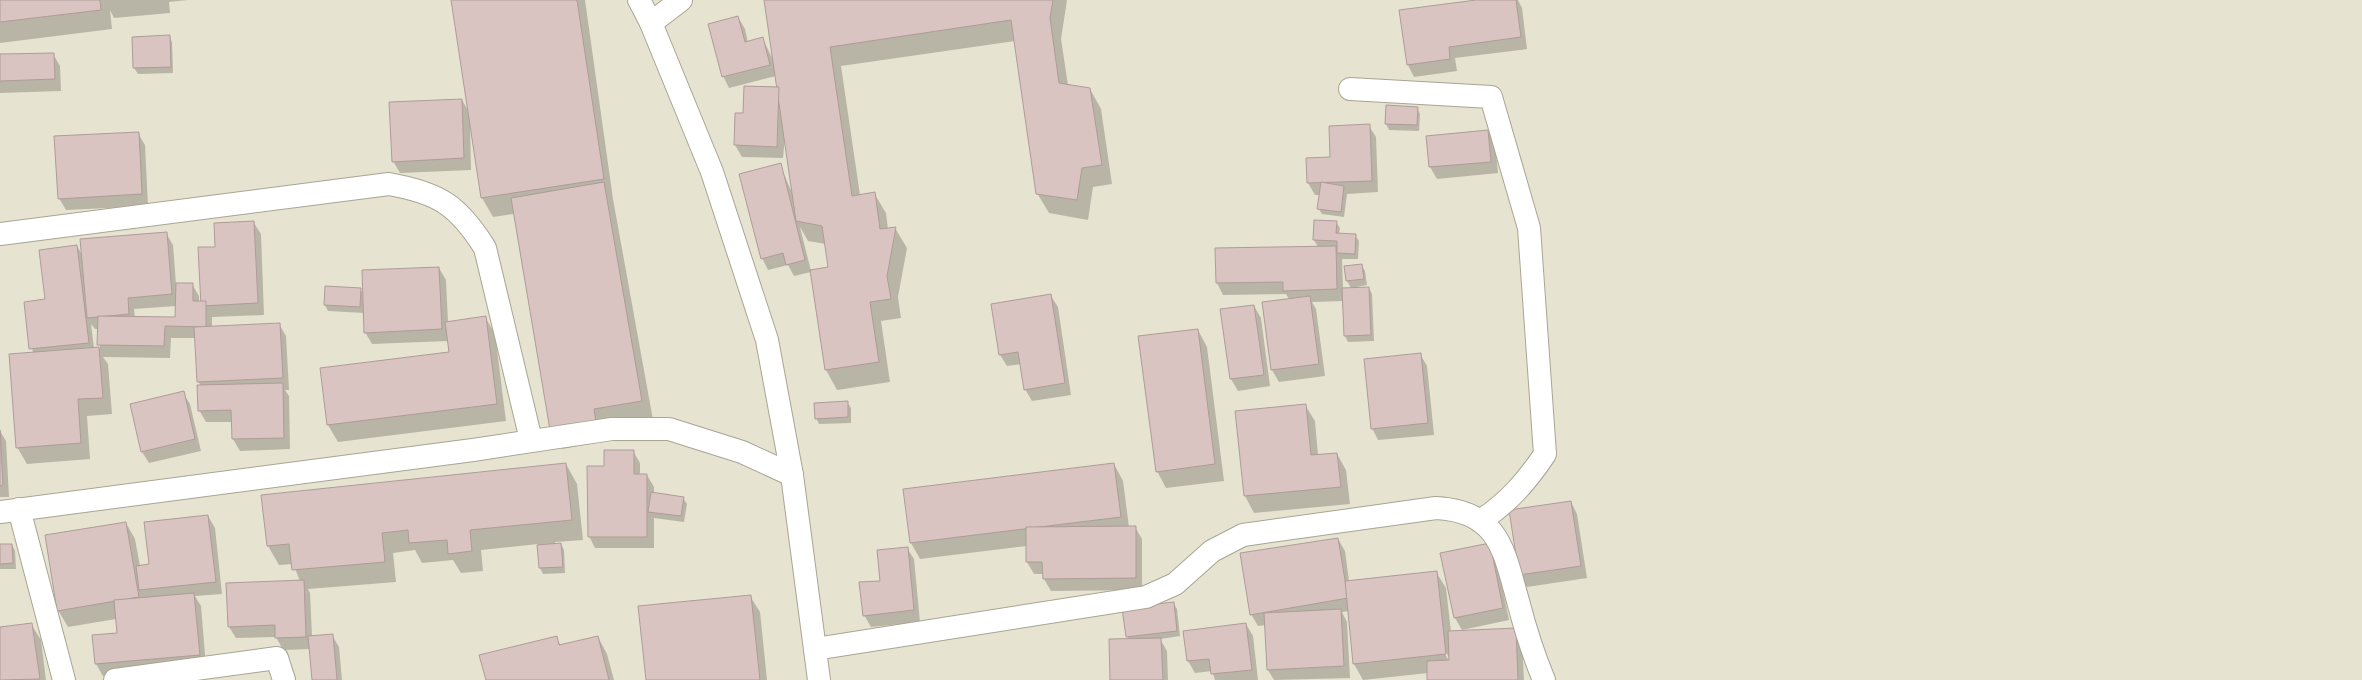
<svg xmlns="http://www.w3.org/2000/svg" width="2362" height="680" font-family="Rubik,sans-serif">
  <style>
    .shadow { fill: #0003; fill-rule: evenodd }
    .building { fill: #d9c4c1; stroke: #af9b98 }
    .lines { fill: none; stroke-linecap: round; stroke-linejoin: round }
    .street-casing { stroke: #a9a493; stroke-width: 24 }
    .street { stroke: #fff; stroke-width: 22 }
  </style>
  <rect width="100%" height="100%" fill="#e7e3d1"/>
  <g class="shadow">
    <polygon points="0,0 188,0 169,2 170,13 114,18 110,10 112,29 0,43"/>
    <polygon points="452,0 585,0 613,199 653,420 605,429 607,441 562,449 551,429 514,214 493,217 482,198 470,122 471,170 400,173 393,161 462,100 469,112"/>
    <path d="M768,0h299l-6,39 7,46 22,4 11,20 11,75 -19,3 -5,33 -39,-7 -12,-20 -22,-152 -174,25 19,129 14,-2 12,20 2,16 7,-1 12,20 -9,49 3,21 -20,3 9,61 -53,8 -11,-20 -15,-98 -17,4 -6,-11 -20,5 -6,-12 18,-93 13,30 -8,-58 -2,21 -41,-1 -7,-12 1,-31h8l33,-26 -1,-12 -47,12 -6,-12 15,-59 7,12 3,14 15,-4 10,21zM800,227l8,14 18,3 3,23 -18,4z"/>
    <polygon points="1483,0 1518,0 1522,8 1527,49 1455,58 1457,71 1414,77 1408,65"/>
    <polygon points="169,36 172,42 173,73 138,74 134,68"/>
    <polygon points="53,54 60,66 61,91 0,93 0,55"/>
    <polygon points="1417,108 1420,114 1419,131 1389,130 1386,124"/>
    <polygon points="1369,126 1376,137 1378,192 1347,194 1344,217 1322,214 1318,208 1320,195 1315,195 1308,183 1331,158"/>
    <polygon points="1488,131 1495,143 1498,173 1437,179 1430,167"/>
    <polygon points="138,133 145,145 148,206 66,210 59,198"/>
    <polygon points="1336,222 1340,228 1339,234 1355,235 1359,241 1358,259 1342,259 1343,289 1351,288 1347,281 1345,267 1361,265 1365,271 1367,285 1351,288 1369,288 1372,294 1374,341 1348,342 1345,336 1344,301 1312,302 1316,309 1325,376 1279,382 1272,370 1263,303 1289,299 1286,294 1223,295 1217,283 1216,249 1318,247 1314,240"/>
    <path d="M254,223l7,11 3,81 -52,2v10l67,-3 7,12 3,54h-4l4,6 1,53 -50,2 -7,-12v-17h-27l-7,-12 2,-24 -3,-5 -2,-43h-25l-1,20 -67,-1 5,7 4,50 -25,2 3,43 -63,5 -10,-17 16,-94 -8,-50 21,-3 31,-54 6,10 83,-23 7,12 3,39h16l7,12v6h3l14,-54zM176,306v12l-41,-1 -1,-8zM91,324l4,5h3l2,19h-6z"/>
    <polygon points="439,268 446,280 448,322 485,317 495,334 506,421 338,442 328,425 321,369 450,353 448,341 372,344 365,332 364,313 328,311 325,305 360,289 364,295"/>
    <polygon points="1051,296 1058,307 1071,395 1032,401 1025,389 1021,364 1007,366 1000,355"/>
    <polygon points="1254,306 1261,318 1270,386 1238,391 1231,379"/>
    <polygon points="1198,330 1207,347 1224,481 1166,488 1157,471"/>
    <polygon points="1420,354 1427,366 1434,435 1378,440 1372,428"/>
    <polygon points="183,393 190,404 201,451 149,463 142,452"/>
    <polygon points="847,402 851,408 851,423 819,424 816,418"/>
    <polygon points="1305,405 1315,421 1318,455 1337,454 1346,470 1350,504 1254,513 1245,496 1237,412"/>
    <polygon points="0,431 6,441 9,497 0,497"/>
    <polygon points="633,451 640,463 640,475 647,475 654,487 654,494 683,498 687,504 684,522 654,518 654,548 595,548 589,536 605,467"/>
    <polygon points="566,464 577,484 583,540 555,542 555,544 561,544 564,550 565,573 543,574 540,568 538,544 481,550 483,571 461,573 453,560 422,563 415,550 393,553 396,582 308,589 310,593 312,636 332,635 339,647 342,680 313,680 310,649 283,650 276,637 236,638 229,627 300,581 293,564 279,565 268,546"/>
    <polygon points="1114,464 1123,481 1129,527 1135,527 1142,539 1142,590 1051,591 1044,579 1044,574 1034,574 1027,562 1027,546 920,559 911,543"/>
    <polygon points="1571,502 1577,514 1587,578 1527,587 1520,575"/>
    <polygon points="208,516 215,528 222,594 195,596 201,606 206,667 103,676 96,664 118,634 116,619 68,627 58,610 126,523 135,539 140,566 150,565"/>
    <path d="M1338,539l7,12 4,30 87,-9 10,16 5,44 64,-3 7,12 2,39h-96v-7l-65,7 -9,-16 -5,-53 -7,1 5,10 3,56 -76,2 -6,-10 -2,-45 -8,1 -7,-12zM1444,649l7,12h-2l-6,-11z"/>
    <polygon points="1489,544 1496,556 1509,620 1462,630 1455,618 1442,554"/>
    <polygon points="0,545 12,545 15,551 16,569 0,569"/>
    <polygon points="907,548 914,559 920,622 871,627 864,615 881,581"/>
    <polygon points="750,596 760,612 767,680 647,680"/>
    <polygon points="1173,603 1177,609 1180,636 1160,639 1167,651 1168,680 1111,680 1129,640 1127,636"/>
    <polygon points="31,624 41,640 46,680 0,680 0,628"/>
    <polygon points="1246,624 1253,636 1258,680 1215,680 1212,671 1195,673 1188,661 1184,631"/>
    <polygon points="556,637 561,646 598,637 607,654 614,680 487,680"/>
  </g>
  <g class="building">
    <polygon points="0,0 100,0 101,10 0,22"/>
    <polygon points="451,0 577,0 604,179 481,198"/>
    <polygon points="764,0 1053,0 1050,18 1059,83 1090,88 1102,165 1082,168 1077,200 1036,194 1011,20 830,47 852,196 875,192 880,229 896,227 887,276 891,299 870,302 879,362 825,370 810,270 828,267 822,226 796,221"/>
    <polygon points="1476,0 1516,0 1521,37 1449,47 1450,59 1407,65 1399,10"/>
    <polygon points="738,16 745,42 763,37 770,65 722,77 708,24"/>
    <polygon points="170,35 171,67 133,68 132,37"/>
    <polygon points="54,53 55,79 0,81 0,54"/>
    <polygon points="744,86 779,87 777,147 734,145 735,113 743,113"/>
    <polygon points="462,99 464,158 392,162 389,102"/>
    <polygon points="1386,105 1418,107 1417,125 1385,124"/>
    <polygon points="1370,124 1372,181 1307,183 1306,158 1330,157 1329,126"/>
    <polygon points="1488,130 1491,162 1429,167 1426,136"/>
    <polygon points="139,132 142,194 58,199 54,136"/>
    <polygon points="781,163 805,260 786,265 783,253 761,259 739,174"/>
    <polygon points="604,182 642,401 594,409 596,422 550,430 511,198"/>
    <polygon points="1321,182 1344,186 1341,212 1317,209"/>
    <polygon points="1314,220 1337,221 1336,233 1356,234 1355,254 1337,253 1337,241 1313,240"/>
    <polygon points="254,221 258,303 201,306 198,247 215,247 214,223"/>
    <polygon points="167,232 172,294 128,298 129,314 87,318 80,239"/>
    <polygon points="77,245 89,343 29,349 24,302 45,299 39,250"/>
    <polygon points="1336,246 1337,289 1283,291 1283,282 1216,283 1215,248"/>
    <polygon points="1362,264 1364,279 1346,281 1344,266"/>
    <polygon points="439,267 442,329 364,333 362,270"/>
    <polygon points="176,283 193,283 193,301 206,301 206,327 165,326 164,346 97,345 98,316 175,317"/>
    <polygon points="325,286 361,288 360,307 324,305"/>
    <polygon points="1369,287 1371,335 1344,336 1342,288"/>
    <polygon points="1051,294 1065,383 1024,390 1018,352 999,355 991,304"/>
    <polygon points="1310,296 1319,364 1271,370 1262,302"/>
    <polygon points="1254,305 1264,375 1230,379 1220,309"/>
    <polygon points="486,316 497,404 327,425 320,368 449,352 445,322"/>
    <polygon points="280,323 283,378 197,382 194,327"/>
    <polygon points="1198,329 1215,464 1156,472 1138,336"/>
    <polygon points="99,347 103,398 78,399 81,443 16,448 9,354"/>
    <polygon points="1421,353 1428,423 1371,429 1364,359"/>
    <polygon points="283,383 284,438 232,439 231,410 198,411 197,385"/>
    <polygon points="184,391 195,439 141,452 130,404"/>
    <polygon points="848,401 848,417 815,419 814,403"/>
    <polygon points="1306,404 1311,455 1337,453 1341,487 1244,496 1235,411"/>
    <polygon points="0,430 3,485 0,486"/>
    <polygon points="604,450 634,450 634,474 647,474 647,537 588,537 587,466 604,466"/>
    <polygon points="566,463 572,520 470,530 472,551 448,554 447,540 409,543 408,530 382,533 385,562 292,570 289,544 267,546 261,495"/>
    <polygon points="1114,463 1121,517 910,543 903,489"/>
    <polygon points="651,492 684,497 681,516 648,512"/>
    <polygon points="1571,501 1581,566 1519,575 1509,510"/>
    <polygon points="208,515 216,582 139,590 136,566 149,564 144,522"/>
    <polygon points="126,522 139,597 57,611 45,535"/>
    <polygon points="1136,526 1136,578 1043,579 1042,562 1026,562 1026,527"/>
    <polygon points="1338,538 1348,598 1250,615 1240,553"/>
    <polygon points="561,543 563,567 539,568 537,545"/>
    <polygon points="1490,543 1503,608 1454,618 1440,553"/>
    <polygon points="0,544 12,544 13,563 0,564"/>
    <polygon points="908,547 914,610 863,616 859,582 880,581 877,550"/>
    <polygon points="1437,571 1446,654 1353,664 1345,581"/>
    <polygon points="304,580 306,637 275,638 275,625 228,627 226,583"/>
    <polygon points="194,593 200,655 95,664 92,635 117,633 114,600"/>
    <polygon points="751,595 760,680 646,680 638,606"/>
    <polygon points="1174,602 1177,631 1126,637 1122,608"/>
    <polygon points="1341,609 1344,666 1267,670 1264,613"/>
    <polygon points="32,623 40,679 0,680 0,627"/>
    <polygon points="1246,623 1252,670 1211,674 1209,659 1187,661 1183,631"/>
    <polygon points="1516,628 1518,680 1427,680 1427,661 1449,660 1448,631"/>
    <polygon points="333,634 337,680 312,680 308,636"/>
    <polygon points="557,636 559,645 598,636 609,680 486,680 479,655"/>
    <polygon points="1161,638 1163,680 1110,680 1109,639"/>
  </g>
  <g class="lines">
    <defs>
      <g id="street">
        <polyline points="639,0 651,23 712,172 767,340 792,475 819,680"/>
        <polyline points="651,23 681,0"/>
        <path d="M1350,89l141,8 38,131 16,226c-18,27 -37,49 -65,67"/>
        <path d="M0,234l389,-50c50,9 69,21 96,64l46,192"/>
        <polyline points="19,509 64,680"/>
        <polyline points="0,512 473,450 612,429 669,429 742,452 792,475"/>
        <path d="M815,649l331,-52 29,-13 37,-33 31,-16 193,-27c63,3 68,43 82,93 7,27 15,53 26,79"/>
        <polyline points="115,680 277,658 284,680"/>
      </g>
    </defs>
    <use href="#street" class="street-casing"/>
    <use href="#street" class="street"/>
  </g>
</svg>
